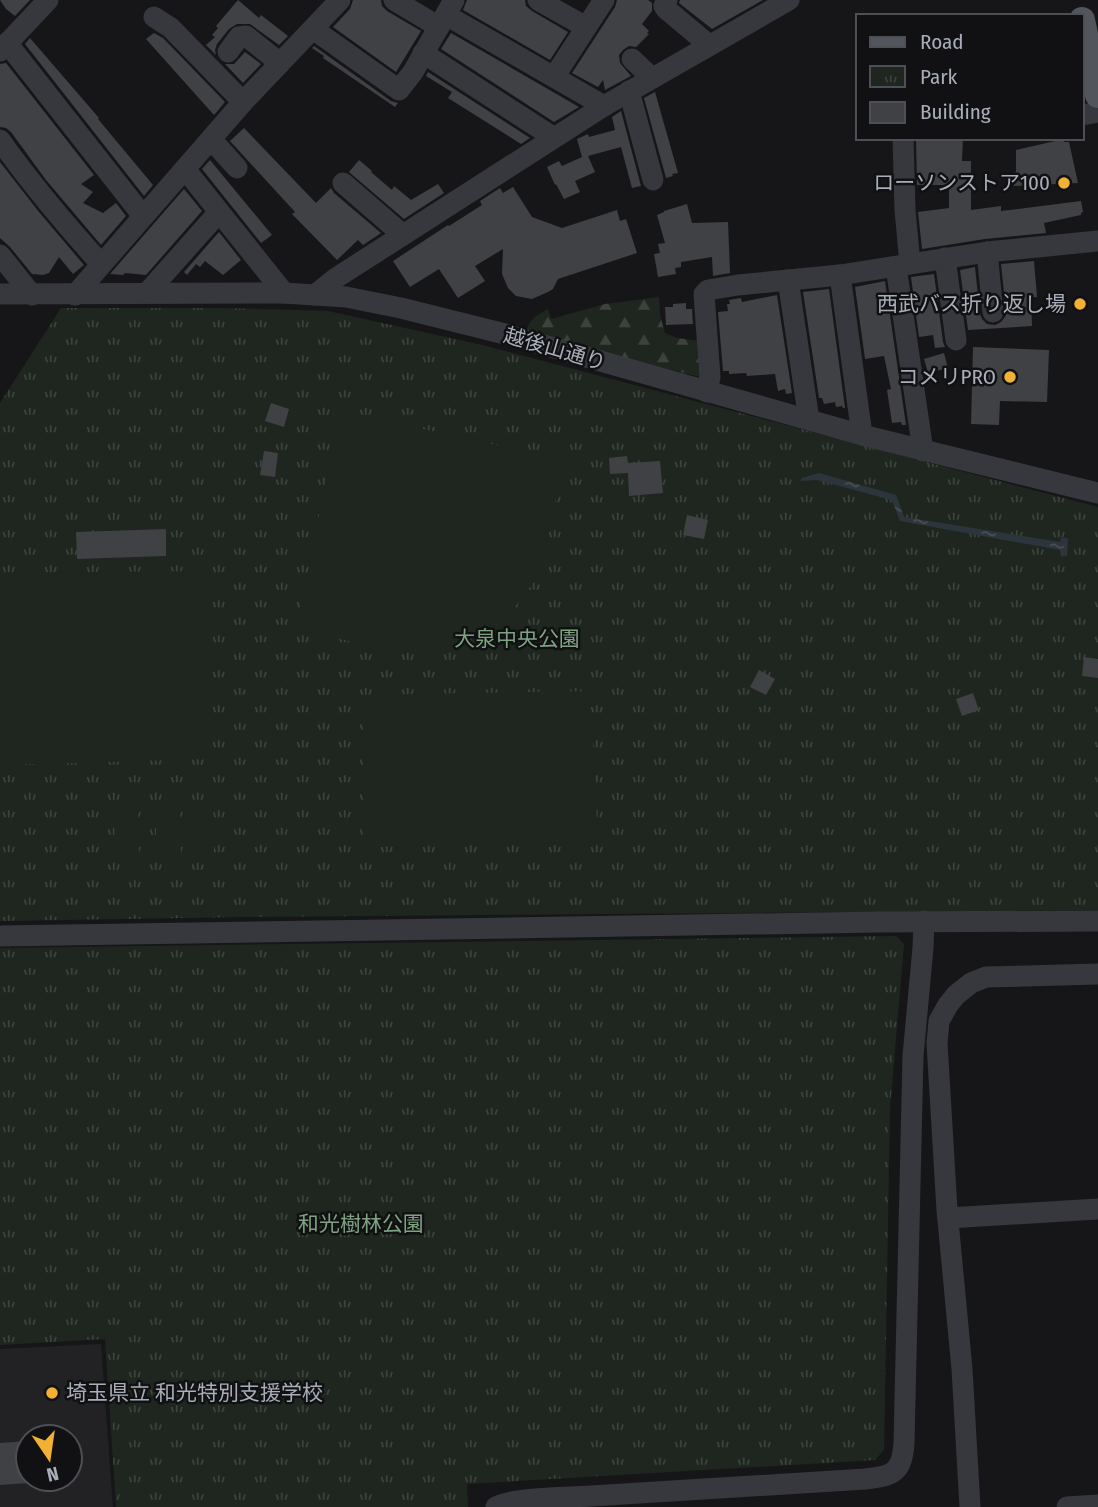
<svg xmlns="http://www.w3.org/2000/svg" width="1098" height="1507" font-family="'Fira Sans Condensed','Noto Sans JP',sans-serif">
  <style>
    .built { fill: #222225; fill-rule: evenodd }
    .forest { fill: url(#forest-firs) }
    .park { fill: url(#park-tufts) }
    .garden { fill: #1e261f }
    .water { fill: url(#water-ripples) }
    .building { fill: #404145 }
    .lines { fill: none; stroke-linecap: round; stroke-linejoin: round }
    .minor { stroke: #37383d; stroke-width: 21 }
    .major { stroke: #53555c; stroke-width: 26 }
    .poi-dot { fill: #f2b134; stroke: #111113; stroke-width: 2.5 }
    .labels { text-anchor: middle; stroke-width: 5; stroke-linejoin: round; paint-order: stroke }
    .poi-label { font-size: 21px; fill: #a8adb8; stroke: #111113; text-anchor: end }
    .street-label { font-size: 21px; fill: #a8adb8; stroke: #111113 }
    .park-label { font-size: 21px; fill: #7fa381; stroke: #111113 }
  </style>
  <defs>
    <pattern id="forest-firs" width="22" height="20" patternUnits="userSpaceOnUse" patternTransform="scale(1.75)"><rect width="22" height="20" fill="#1e261f"/><path d="M5 1l3.5 6h-7zM16 11l3.5 6h-7z" fill="#3c433d"/></pattern>
    <pattern id="park-tufts" width="24" height="20" patternUnits="userSpaceOnUse" patternTransform="scale(1.75)"><rect width="24" height="20" fill="#1e261f"/><path d="M3 7l-1-3M5 7V3M7 7l1-3M15 17l-1-3M17 17v-4M19 17l1-3" fill="none" stroke="#3c433d"/></pattern>
    <pattern id="water-ripples" width="26" height="14" patternUnits="userSpaceOnUse" patternTransform="scale(1.75)"><rect width="26" height="14" fill="#2c353c"/><path d="M2 4q2-2 4 0t4 0M15 11q2-2 4 0t4 0" fill="none" stroke="#485056"/></pattern>
  </defs>
  <rect width="100%" height="100%" fill="#161618"/>
  <path class="built" d="M101,1344l12,163h-113v-158zM28,1437h42v42h-42z"/>
  <path class="forest" d="M659,297l1,18 5,18 12,5 22,3 1,36 -174,-44c2,-13 11,-18 22,-24l3,10 54,-15z"/>
  <g class="park">
    <polygon points="61,308 222,308 328,311 482,345 1098,507 1098,910 245,917 0,921 0,403"/>
    <polygon points="896,936 904,944 890,1109 884,1450 875,1460 467,1484 468,1507 116,1507 105,1339 0,1345 0,948"/>
  </g>
  <g class="garden">
    <path d="M353,414l212,46 -27,112c-23,46 -58,72 -109,77 -7,1 -14,3 -21,3 -13,-1 -26,-5 -38,-7 -24,-5 -49,-10 -74,-14l41,-204z"/>
    <polygon points="204,571 205,759 0,765 0,573"/>
    <polygon points="590,691 598,842 363,847 363,695"/>
    <polygon points="180,802 181,855 156,855 156,803"/>
    <polygon points="189,802 213,802 214,855 190,855"/>
    <polygon points="114,803 138,803 139,856 115,856"/>
  </g>
  <polygon class="water" points="819,473 896,495 904,517 1060,542 1061,538 1068,538 1067,556 1061,556 1060,550 900,521 892,500 817,480 800,481 802,478"/>
  <g class="building">
    <polygon points="0,0 30,0 15,16 6,9"/>
    <polygon points="238,0 259,18 261,15 288,36 279,45 250,24 237,24 229,29 217,44 215,50 216,55 206,45 215,37 212,35 218,28 216,26"/>
    <polygon points="353,0 381,0 382,6 387,11 421,31 396,72 333,27 350,9"/>
    <polygon points="467,0 525,0 526,6 532,11 568,32 550,60 463,10"/>
    <polygon points="617,0 648,0 652,3 652,11 642,24 649,31 647,33 649,34 636,47 629,46 623,50 619,55 620,63 631,76 605,90 603,80 598,87 572,73 615,7"/>
    <polygon points="680,0 763,0 712,29 679,3"/>
    <polygon points="154,33 163,38 225,102 214,115 146,39"/>
    <polygon points="451,33 579,107 554,122 441,49"/>
    <polygon points="30,38 99,118 98,119 153,185 144,196 25,44"/>
    <polygon points="314,46 391,101 398,103 395,107 323,58 324,56 312,48"/>
    <polygon points="245,52 261,64 243,83 225,64 234,64"/>
    <polygon points="6,63 94,175 81,184 93,192 83,203 103,213 116,203 126,216 101,245 46,180 11,132 6,128 0,127 0,64"/>
    <polygon points="428,72 530,138 521,144 448,98 452,92 426,76"/>
    <polygon points="655,92 678,173 672,174 673,176 666,178 644,98"/>
    <polygon points="621,111 641,186 632,188 621,147 588,156 595,172 575,181 580,192 564,199 556,184 555,185 547,167 559,161 562,166 582,157 577,139 588,134 589,137 615,130 612,117"/>
    <polygon points="244,128 316,203 331,188 334,193 381,233 363,245 358,240 337,260 292,214 295,212 230,141"/>
    <polygon points="916,138 963,138 962,161 971,161 971,210 1001,206 1001,211 1081,201 1083,212 1081,213 1081,215 1044,223 1046,233 985,239 922,249 918,212 949,208 949,185 917,185"/>
    <polygon points="1064,139 1064,142 1069,142 1078,183 1014,186 1013,173 1016,172 1016,150"/>
    <polygon points="210,160 272,235 261,243 202,169"/>
    <polygon points="359,160 372,171 371,172 392,190 394,186 411,200 438,184 444,193 404,219 349,172"/>
    <polygon points="0,162 39,212 84,265 73,274 59,257 49,273 43,275 32,274 10,247 0,238"/>
    <polygon points="513,187 532,217 562,228 617,210 620,221 626,219 637,253 558,279 553,289 548,292 532,299 516,296 508,288 502,274 503,249 475,266 485,281 458,298 439,269 410,287 393,261 448,225 449,226 482,205 480,201 500,188 503,193"/>
    <polygon points="184,189 202,211 146,275 125,273 123,275 110,274"/>
    <polygon points="687,204 692,223 728,222 730,273 713,276 712,257 681,262 681,267 675,268 676,274 658,277 654,254 660,253 658,244 665,243 657,215 664,212 664,211"/>
    <polygon points="219,232 241,260 223,275 205,261 200,267 196,264 187,275 184,272"/>
    <polygon points="1034,261 1037,297 1031,297 1032,326 968,330 960,270 975,267 980,314 982,319 987,324 995,325 1001,322 1005,317 1006,311 1001,264"/>
    <polygon points="934,274 943,342 945,347 935,348 933,335 919,337 911,277"/>
    <polygon points="885,281 906,425 902,425 901,422 892,423 887,390 891,389 884,356 865,359 855,287"/>
    <polygon points="829,289 845,408 843,408 842,406 836,407 835,402 824,404 822,398 819,398 803,292"/>
    <polygon points="777,295 792,393 786,394 785,389 778,391 775,374 747,376 746,373 729,374 729,371 723,371 718,312 728,311 727,304 730,304 729,300 741,298 742,302"/>
    <polygon points="686,303 686,309 692,309 693,324 666,325 665,307 673,307 673,304"/>
    <polygon points="973,347 1049,350 1047,402 1000,401 999,425 971,424"/>
    <polygon points="944,353 948,368 928,373 924,359"/>
    <polygon points="271,403 289,409 284,427 265,421"/>
    <polygon points="264,451 278,453 275,477 260,475"/>
    <polygon points="627,456 628,463 660,461 663,493 629,496 628,473 610,474 609,458"/>
    <polygon points="687,515 708,520 704,539 683,535"/>
    <polygon points="166,529 166,556 77,559 76,532"/>
    <polygon points="1084,657 1098,659 1098,678 1082,676"/>
    <polygon points="759,670 775,679 766,695 750,687"/>
    <polygon points="973,693 979,710 962,716 956,699"/>
    <polygon points="28,1441 28,1483 0,1485 0,1443"/>
  </g>
  <g class="lines">
    <g class="minor">
      <polyline points="394,0 439,27"/>
      <polyline points="538,0 586,27"/>
      <polyline points="667,0 664,6 666,9 709,45"/>
      <polyline points="446,15 604,106"/>
      <polyline points="154,17 171,28 243,102"/>
      <polyline points="313,29 399,90 413,72 454,0"/>
      <polyline points="7,43 143,216"/>
      <polyline points="0,51 48,0"/>
      <polyline points="228,52 239,37 246,36 280,63"/>
      <polyline points="423,53 553,137"/>
      <polyline points="632,59 652,78"/>
      <polyline points="554,77 604,0"/>
      <polyline points="629,91 653,180"/>
      <polyline points="1082,115 1098,112"/>
      <polyline points="903,138 905,210 910,264"/>
      <polyline points="211,139 237,168"/>
      <path d="M0,140c31,44 65,84 101,124"/>
      <polyline points="185,169 284,293"/>
      <polyline points="343,183 403,235"/>
      <polyline points="987,252 993,312"/>
      <polyline points="0,255 32,295"/>
      <polyline points="945,258 956,340"/>
      <polyline points="896,267 923,451"/>
      <polyline points="840,275 862,435"/>
      <polyline points="788,280 809,420"/>
      <polyline points="147,293 219,212"/>
      <polyline points="0,294 284,293 346,297 401,308 505,334 862,435 1098,493"/>
      <polyline points="75,295 243,102 340,0"/>
      <polyline points="315,295 336,278 604,106 789,0"/>
      <polyline points="707,392 710,377 704,294 708,290 738,285 840,275 987,252 1098,241"/>
      <polyline points="0,936 880,922 1098,921"/>
      <polyline points="948,1218 1098,1209"/>
      <path d="M496,1507c13,-9 76,-10 95,-11 92,-6 183,-11 274,-17 28,-3 37,-6 39,-36l9,-387 10,-108 1,-27"/>
      <polyline points="970,1507 962,1369 947,1210 937,1043 939,1021 948,1005 956,995 971,983 986,977 1098,974"/>
      <polyline points="1067,1507 1098,1505"/>
    </g>
    <polyline class="major" points="1082,20 1098,95"/>
  </g>
  <g class="poi-dot">
    <circle cx="1064" cy="183" r="7"/>
    <circle cx="1080" cy="304" r="7"/>
    <circle cx="1010" cy="377" r="7"/>
    <circle cx="52" cy="1393" r="7"/>
  </g>
  <g class="labels">
    <g class="poi-label">
      <text x="1050" y="190">ローソンストア100</text>
      <text x="1066" y="311">西武バス折り返し場</text>
      <text x="996" y="384">コメリPRO</text>
      <text x="66" y="1400" text-anchor="start">埼玉県立 和光特別支援学校</text>
    </g>
    <g class="street-label">
      <text transform="translate(555 349) rotate(16)" y="7">越後山通り</text>
    </g>
    <g class="park-label">
      <text x="517" y="646">大泉中央公園</text>
      <text x="361" y="1231">和光樹林公園</text>
    </g>
  </g>
  <rect x="856" y="14" width="228" height="126" fill="#111113" stroke="#4d4f55" stroke-width="2"/>
  <rect x="870" y="37" width="35" height="10" fill="#53555c" stroke="#4d4f55" stroke-width="2"/>
  <text x="920" y="49" font-size="21" fill="#a8adb8">Road</text>
  <rect x="870" y="66" width="35" height="21" fill="url(#park-tufts)" stroke="#4d4f55" stroke-width="2"/>
  <text x="920" y="84" font-size="21" fill="#a8adb8">Park</text>
  <rect x="870" y="102" width="35" height="21" fill="#404145" stroke="#4d4f55" stroke-width="2"/>
  <text x="920" y="119" font-size="21" fill="#a8adb8">Building</text>
  <g transform="translate(49 1458) rotate(167)"><circle r="33" fill="#111113" stroke="#4d4f55" stroke-width="2"/>
  <path d="M0-5L12 26L0 18L-12 26Z" fill="#f2b134"/>
  <text y="-10" font-size="19" font-weight="bold" text-anchor="middle" fill="#a8adb8">N</text>
  </g>
</svg>
